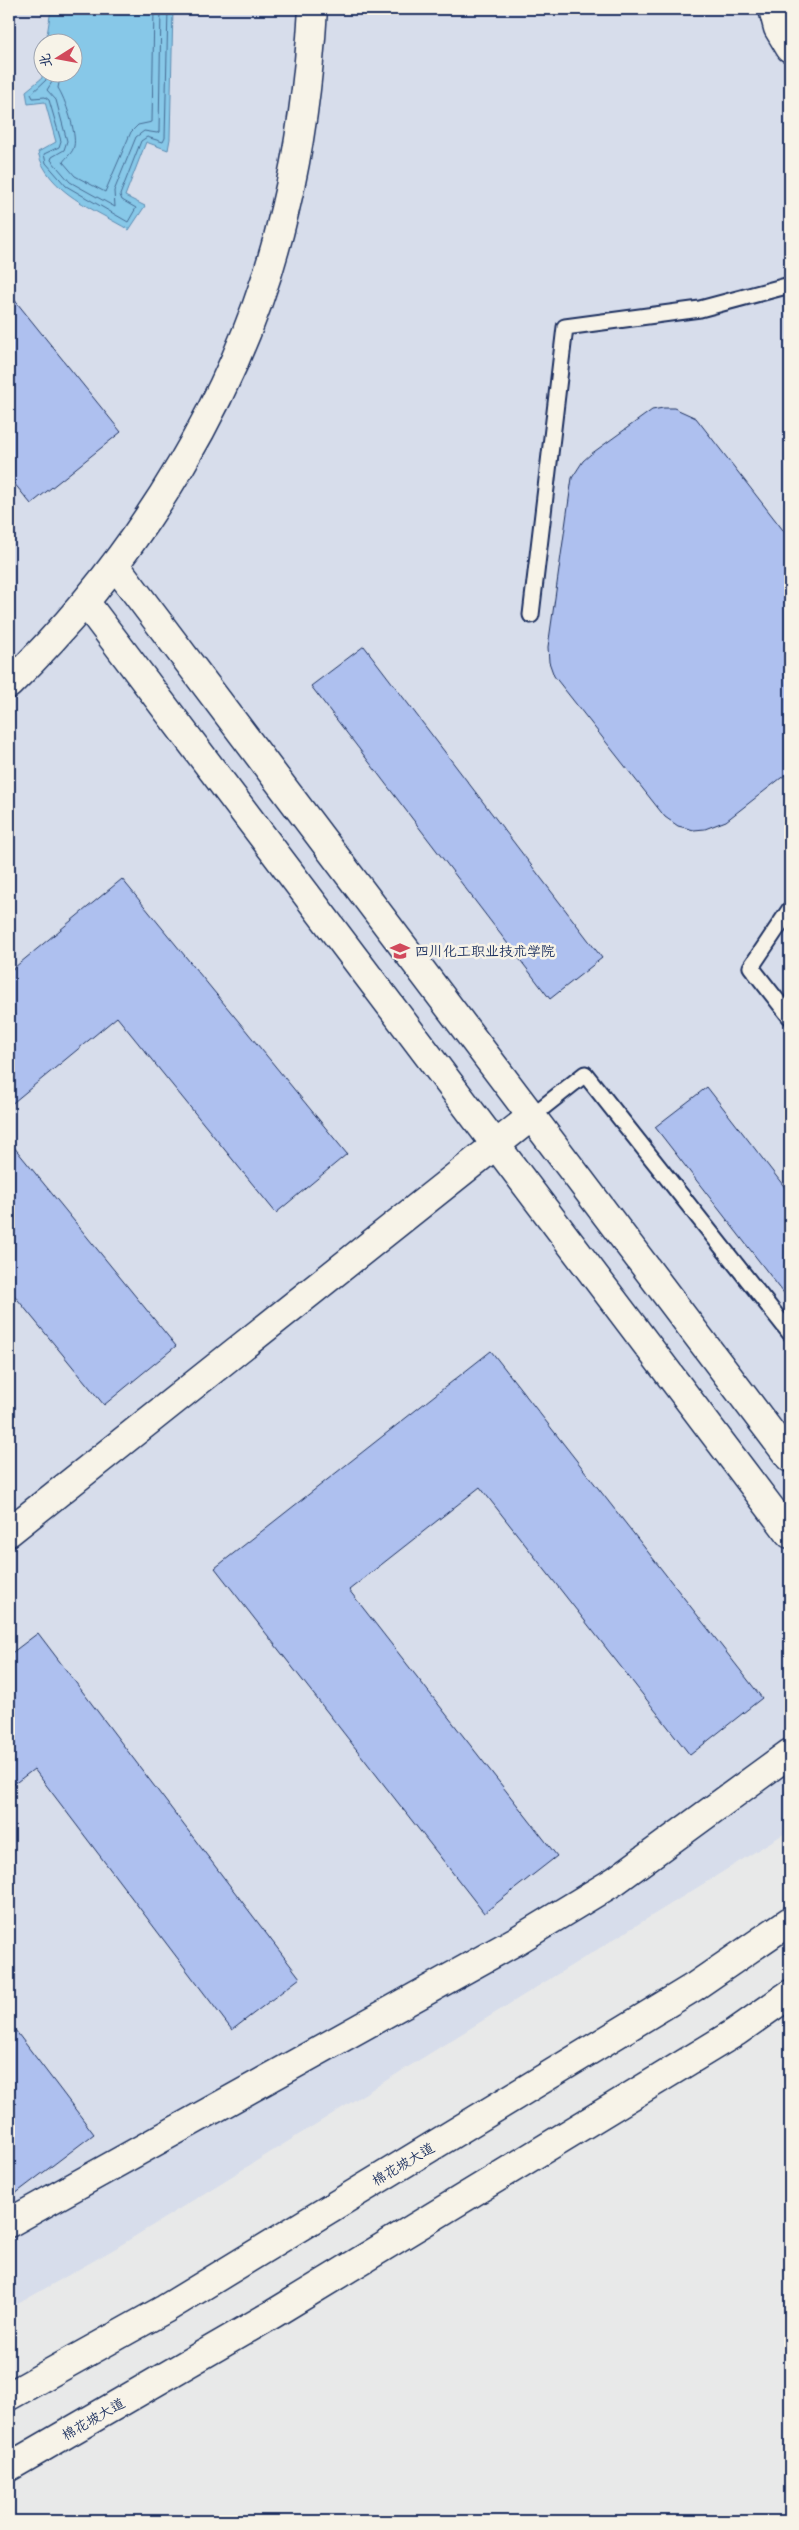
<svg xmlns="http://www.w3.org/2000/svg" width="799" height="2530" font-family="'Playpen Sans','LXGW WenKai TC',sans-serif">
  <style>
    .built { fill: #d7ddeb; fill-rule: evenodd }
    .water { fill: #87c8e8; stroke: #5c8bb1 }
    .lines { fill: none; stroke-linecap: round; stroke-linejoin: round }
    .shore { stroke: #466c95; stroke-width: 1 }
    .building { fill: #aec0ef; stroke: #1b2f5e }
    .lane-casing { stroke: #1b2f5e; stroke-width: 19 }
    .street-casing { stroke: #1b2f5e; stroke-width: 31 }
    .secondary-casing { stroke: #1b2f5e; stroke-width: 31 }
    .lane { stroke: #f7f3e8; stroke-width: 15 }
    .street { stroke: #f7f3e8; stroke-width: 28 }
    .secondary { stroke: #f7f3e8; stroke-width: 28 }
    .labels { text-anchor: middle; stroke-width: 5; stroke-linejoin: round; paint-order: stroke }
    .poi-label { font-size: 14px; fill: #1b2f5e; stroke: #f7f3e8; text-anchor: start }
    .street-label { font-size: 14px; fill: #1b2f5e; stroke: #f7f3e8 }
  </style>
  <rect width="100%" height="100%" fill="#e8e9e9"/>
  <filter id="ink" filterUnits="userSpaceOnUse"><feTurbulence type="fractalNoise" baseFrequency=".02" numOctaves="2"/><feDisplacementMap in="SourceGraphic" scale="10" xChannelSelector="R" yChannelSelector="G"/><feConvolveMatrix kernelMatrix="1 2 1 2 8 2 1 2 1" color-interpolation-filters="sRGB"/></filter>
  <g filter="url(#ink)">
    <path class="built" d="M9,9h781v1821l-674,418 -107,61zM42,42h30v30h-30z"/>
    <path class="water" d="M51,9h122l-3,130 -2,11 -22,-8 -21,54 20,10 -16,24c-33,-20 -82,-38 -91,-78l18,-10 -11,-40 -17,2 -2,-13 16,-13v-8v2h30v-30h-26z"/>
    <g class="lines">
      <g class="shore">
        <polyline points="47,72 46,80 31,94 33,98 45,97 49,100 61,141 59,147 44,154 46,163 66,186 128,222 136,208 122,200 120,195 141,141 147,137 163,142 165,138 168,9"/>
        <polyline points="54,72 52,82 47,90 56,100 67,141 64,150 52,157 51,160 70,182 115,207 114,191 136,137 144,131 157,133 159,132 161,9"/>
        <path d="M61,72l-3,16c7,10 19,46 16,58 -1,7 -8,11 -11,16l12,14 30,16 26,-60 7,-7 14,-3 2,-113"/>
      </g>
    </g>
    <g class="building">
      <polygon points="9,293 121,432 31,504 9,477"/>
      <polygon points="663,408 674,408 696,418 790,539 790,771 726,821 705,829 694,830 678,826 665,817 554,676 549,662 548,647 572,478 583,461 591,454 652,410"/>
      <polygon points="364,646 602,958 550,999 311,686"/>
      <polygon points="122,879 347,1154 276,1213 117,1017 9,1106 9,972"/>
      <polygon points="707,1087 790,1194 790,1301 655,1127"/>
      <polygon points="9,1141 176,1346 104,1405 9,1289"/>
      <polygon points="491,1351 762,1698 690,1755 480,1487 349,1590 557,1856 484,1913 215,1568"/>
      <polygon points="38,1633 300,1978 232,2030 34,1769 9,1788 9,1655"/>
      <polygon points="9,2022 94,2134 15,2194 9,2186"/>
    </g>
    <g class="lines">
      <defs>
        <g id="lane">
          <polyline points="531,615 565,327 700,309 790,285"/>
          <polyline points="790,909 751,967 790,1017"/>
          <polyline points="532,1116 585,1074 790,1333"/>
        </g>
        <g id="street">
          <polyline points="773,9 778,28 790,48"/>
          <polyline points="115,565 790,1458"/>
          <polyline points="86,603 790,1534"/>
          <path d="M9,684c130,-126 236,-298 276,-475 16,-66 24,-133 28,-200"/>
          <polyline points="9,1532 532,1116"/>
          <polyline points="9,2223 516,1941 615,1881 790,1753"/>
        </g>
        <g id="secondary">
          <polyline points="9,2396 165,2309 694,1987 790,1921"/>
          <polyline points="9,2467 273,2314 736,2032 790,1994"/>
        </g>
      </defs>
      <use href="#lane" class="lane-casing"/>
      <use href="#street" class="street-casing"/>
      <use href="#secondary" class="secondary-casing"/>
      <use href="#lane" class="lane"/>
      <use href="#street" class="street"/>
      <use href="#secondary" class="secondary"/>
    </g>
  </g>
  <defs>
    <symbol id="university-bare" viewBox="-9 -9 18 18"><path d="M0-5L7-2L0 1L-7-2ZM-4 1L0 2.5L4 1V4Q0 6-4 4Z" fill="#d1495b" stroke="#f7f3e8" stroke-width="2.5" paint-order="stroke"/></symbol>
  </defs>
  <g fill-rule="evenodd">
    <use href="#university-bare" x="386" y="937" width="28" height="28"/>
  </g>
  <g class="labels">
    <g class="poi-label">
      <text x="415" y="956">四川化工职业技术学院</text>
    </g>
    <g class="street-label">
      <text transform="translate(403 2164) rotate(-31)" y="5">棉花坡大道</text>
      <text transform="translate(93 2419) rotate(-30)" y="5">棉花坡大道</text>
    </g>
  </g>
  <rect width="799" height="2530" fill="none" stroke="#f7f3e8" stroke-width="30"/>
  <rect x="15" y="15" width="769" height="2500" fill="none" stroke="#1b2f5e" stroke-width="2" filter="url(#ink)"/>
  <g transform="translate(58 58) rotate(259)"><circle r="24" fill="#f7f3e8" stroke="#9fa5b1"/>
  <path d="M0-4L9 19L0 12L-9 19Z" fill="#d1495b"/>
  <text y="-8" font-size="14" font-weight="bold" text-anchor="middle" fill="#1b2f5e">北</text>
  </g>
</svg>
